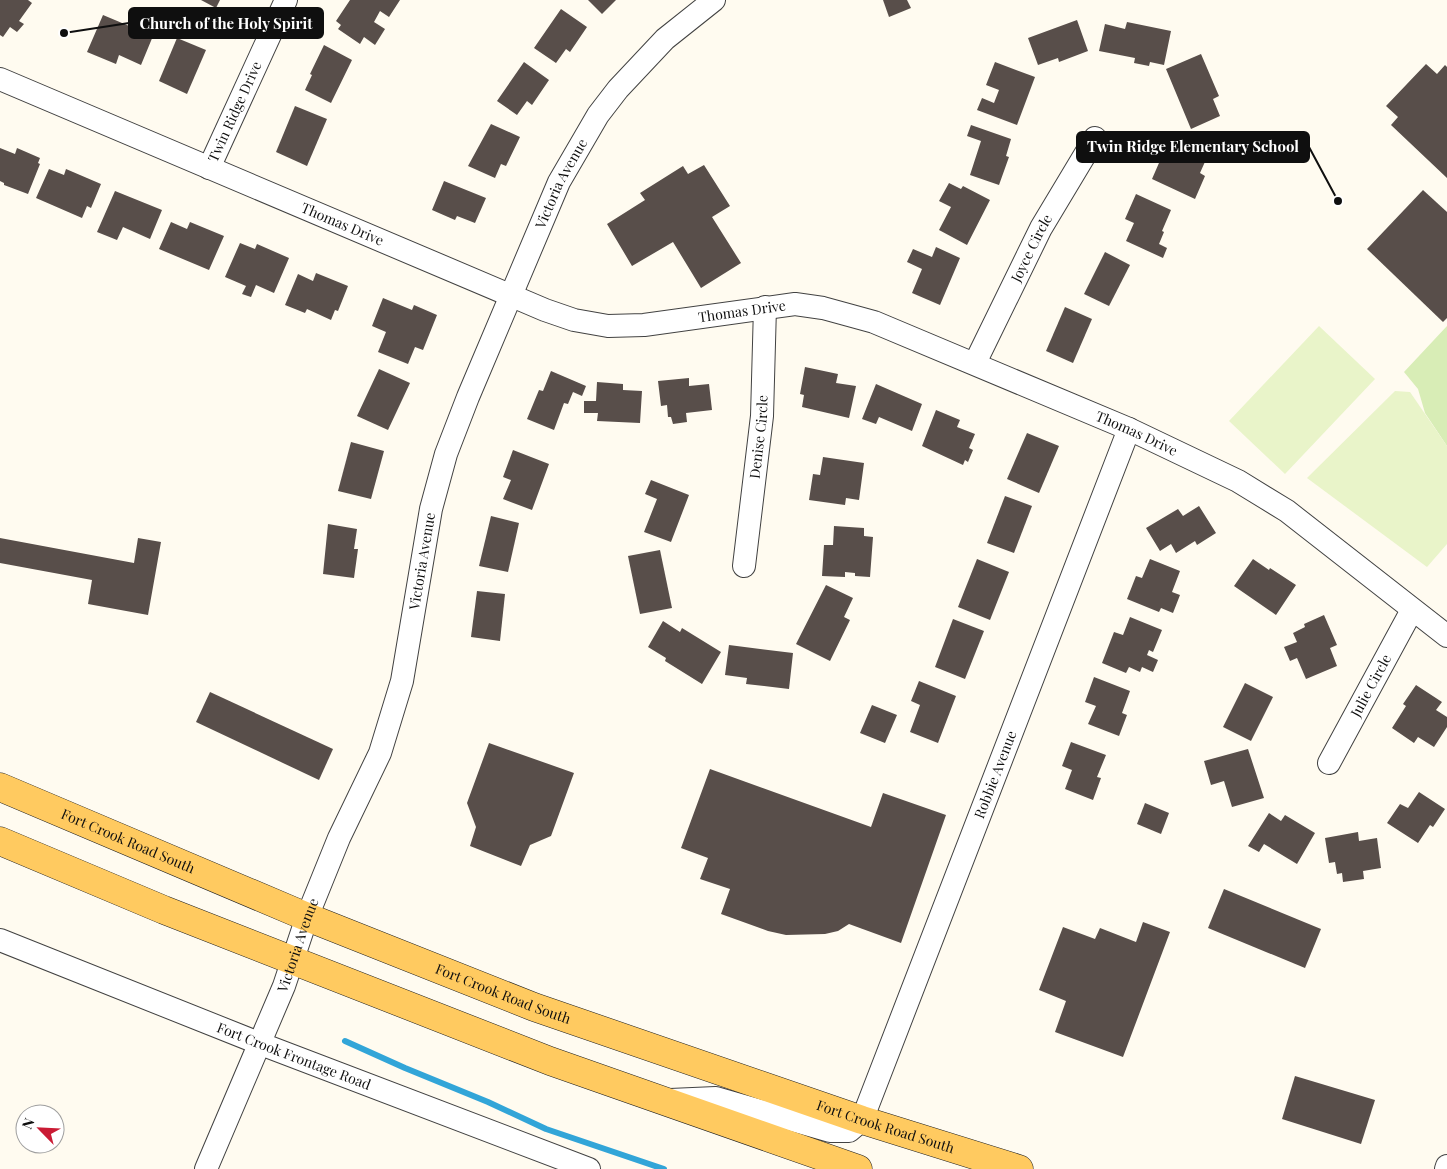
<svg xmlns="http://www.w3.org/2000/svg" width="1447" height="1169" font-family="'Playfair Display',serif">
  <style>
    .grass { fill: #d8edb6 }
    .pitch { fill: #e9f4c9 }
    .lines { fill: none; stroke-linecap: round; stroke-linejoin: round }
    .stream { stroke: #32a5d8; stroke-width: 6 }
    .building { fill: #584e4a }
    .street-casing { stroke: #424242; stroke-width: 24 }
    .primary-casing { stroke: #202020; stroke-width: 29 }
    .street { stroke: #fff; stroke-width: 22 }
    .primary { stroke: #ffca60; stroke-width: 28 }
    .labels { text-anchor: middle; stroke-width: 5; stroke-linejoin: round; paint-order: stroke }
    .street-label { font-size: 14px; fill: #0f0f0f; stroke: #fff }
    .leader { fill: none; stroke: #0f0f0f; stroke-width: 2 }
    .callout-dot { fill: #0f0f0f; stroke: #fff; stroke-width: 2 }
    .callout { fill: #0f0f0f; stroke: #0f0f0f; stroke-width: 2 }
    .callout-label { font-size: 15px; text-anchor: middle; font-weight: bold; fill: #fff }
  </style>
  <rect width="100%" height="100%" fill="#fffbf0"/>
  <polygon class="grass" points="1447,326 1447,446 1425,413 1418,389 1404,372"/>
  <g class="pitch">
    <polygon points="1319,326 1375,379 1285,474 1229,421"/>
    <polygon points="1395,391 1410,392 1447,446 1447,544 1427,567 1307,478"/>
  </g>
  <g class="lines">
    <polyline class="stream" points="345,1041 405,1068 488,1102 546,1129 664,1169"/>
  </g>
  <g class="building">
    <polygon points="0,0 28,0 32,3 19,21 24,24 17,32 10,27 3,37 0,35"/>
    <polygon points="201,0 220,0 216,8"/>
    <polygon points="350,0 400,0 389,17 380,11 374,22 385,29 375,45 364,37 360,44 338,29 341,25 336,21"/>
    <polygon points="588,0 616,0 602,14"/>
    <polygon points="883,0 907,0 911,8 889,17"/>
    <polygon points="561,9 587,27 570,52 566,49 556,63 534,48"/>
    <polygon points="103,15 153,36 141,65 119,55 116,64 87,52"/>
    <polygon points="1077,20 1088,51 1059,62 1058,58 1038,65 1028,38"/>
    <polygon points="1127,22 1171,31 1164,65 1150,62 1149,66 1134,63 1135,58 1099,51 1105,24 1125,29"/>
    <polygon points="177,38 206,50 187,94 159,81"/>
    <polygon points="324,45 352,60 331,103 305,90 312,75 310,74"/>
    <polygon points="1201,54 1219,96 1213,99 1220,116 1191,129 1166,69"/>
    <polygon points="524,62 549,80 532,105 527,101 517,115 497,101"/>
    <polygon points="995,62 1035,77 1017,125 977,110 982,98 994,103 999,90 986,85"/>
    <polygon points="1426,64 1437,74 1445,65 1447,67 1447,178 1391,125 1398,117 1386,106"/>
    <polygon points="295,106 327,119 307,166 276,152"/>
    <polygon points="491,124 520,137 506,166 501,164 495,178 468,166"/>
    <polygon points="971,125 1011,139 1006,156 1009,157 999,185 970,175 981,141 967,136"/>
    <polygon points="1179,141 1208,155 1200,173 1205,176 1195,199 1152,179 1162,156 1170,160"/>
    <polygon points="0,148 15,154 17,148 40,158 38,163 40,164 28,194 4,185 4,183 0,181"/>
    <polygon points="704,165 730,206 712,217 741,263 701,288 673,242 632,266 607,224 645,200 640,193 683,166 688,174"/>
    <polygon points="49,169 64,175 66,169 101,184 91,208 87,206 82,218 36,198"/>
    <polygon points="444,181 486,198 475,223 457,216 455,220 432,210"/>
    <polygon points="949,183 961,189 963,186 990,200 967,245 939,230 951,207 939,201"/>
    <polygon points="1423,190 1447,212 1447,318 1443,322 1367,249"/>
    <polygon points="115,191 162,210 150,239 123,227 117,240 97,232"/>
    <polygon points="1136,194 1171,210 1162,231 1164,232 1159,244 1167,248 1163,258 1126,241 1134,223 1125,219"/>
    <polygon points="171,222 187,229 190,222 224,236 209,270 159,249"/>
    <polygon points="240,243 255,249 257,244 289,258 274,293 256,285 251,297 242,294 246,286 225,277"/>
    <polygon points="936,247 960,258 940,305 912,293 922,269 907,262 913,249 932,257"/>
    <polygon points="1105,252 1130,265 1109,306 1084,294"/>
    <polygon points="316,273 348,286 338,311 335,310 331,320 307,309 305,313 285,305 298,274 313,281"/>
    <polygon points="383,298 412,310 414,305 437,315 423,350 415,347 408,364 378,352 386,332 372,326"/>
    <polygon points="1065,307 1092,319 1073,363 1046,351"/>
    <polygon points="805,367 838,374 836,383 856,386 849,418 802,407 804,395 800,394"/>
    <polygon points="379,369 410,383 388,430 357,416"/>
    <polygon points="551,371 586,386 582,396 573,392 568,404 564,403 554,430 527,419 539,390 543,391"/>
    <polygon points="689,378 689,386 709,384 712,410 686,413 687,422 673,424 671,417 668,417 667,405 661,406 658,381"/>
    <polygon points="597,382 623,384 623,390 642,391 640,423 597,421 598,413 584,413 584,401 596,401"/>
    <polygon points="876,384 922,404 912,431 879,417 876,424 862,419"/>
    <polygon points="936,410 960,420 957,427 975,434 969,448 973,450 968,462 965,460 963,465 922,446"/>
    <polygon points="1027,433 1059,446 1039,493 1007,479"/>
    <polygon points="351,442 384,451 371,499 338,491"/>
    <polygon points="513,450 549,464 532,510 503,499 511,480 503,477"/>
    <polygon points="823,457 864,463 859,500 846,498 845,505 809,500 813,474 820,475"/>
    <polygon points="651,480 689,495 671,542 644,532 657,499 645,494"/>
    <polygon points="1005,496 1032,506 1014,553 987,543"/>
    <polygon points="1199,506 1216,533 1197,545 1195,541 1176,553 1171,544 1160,551 1146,528 1178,509 1183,516"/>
    <polygon points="491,516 519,523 508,572 479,566"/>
    <polygon points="328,524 357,529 354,549 358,549 354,578 323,574"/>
    <polygon points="834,526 864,528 864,536 873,537 870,577 855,576 855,573 845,572 845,577 822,576 824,545 833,545"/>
    <polygon points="0,538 134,563 138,538 161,542 148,615 88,604 92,580 0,563"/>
    <polygon points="660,550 672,608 640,614 628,556"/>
    <polygon points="977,559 1009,572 990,620 958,607"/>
    <polygon points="1150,559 1180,571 1172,592 1180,595 1173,613 1161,608 1159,612 1127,599 1136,576 1142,578"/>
    <polygon points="1253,559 1269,570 1270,568 1296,585 1276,615 1234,586"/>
    <polygon points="826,585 853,598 844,617 850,620 830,661 796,644"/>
    <polygon points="477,591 505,594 500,641 471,637"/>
    <polygon points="1324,615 1337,645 1330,648 1337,666 1306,679 1297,658 1290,661 1284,647 1297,642 1293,633 1305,627 1304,624"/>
    <polygon points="1130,617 1162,630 1153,652 1149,650 1147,655 1158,660 1153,672 1142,667 1140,672 1129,667 1126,673 1102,663 1114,632 1123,635"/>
    <polygon points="953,619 984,631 965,679 935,667"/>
    <polygon points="663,621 680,632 682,628 721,652 702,684 665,661 666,658 648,647"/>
    <polygon points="729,645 793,653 789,689 746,684 747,678 725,675"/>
    <polygon points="1094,677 1130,691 1122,713 1127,715 1119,736 1088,724 1096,706 1085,702"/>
    <polygon points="919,681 956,696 938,743 910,732 920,705 911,701"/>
    <polygon points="1245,683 1273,697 1251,741 1223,727"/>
    <polygon points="1416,685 1442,702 1436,710 1447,717 1447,727 1434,747 1418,737 1414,743 1392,728 1406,706 1403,704"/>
    <polygon points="210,692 333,749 319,780 196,722"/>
    <polygon points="872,705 897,715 885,743 860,733"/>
    <polygon points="1071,742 1106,755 1097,777 1101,778 1093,800 1065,789 1072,770 1062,766"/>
    <polygon points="489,743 574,773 551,836 530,845 521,866 470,846 476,827 467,803"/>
    <polygon points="1248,749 1264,798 1232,807 1224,781 1211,785 1204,761"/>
    <polygon points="710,769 871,827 883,793 946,815 901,943 849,924 838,931 825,934 786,935 768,931 721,914 730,889 700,879 708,858 681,848"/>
    <polygon points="1419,792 1445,809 1433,827 1430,825 1418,843 1387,823 1400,804 1408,808"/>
    <polygon points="1145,803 1169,813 1161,834 1137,824"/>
    <polygon points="1269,813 1281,821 1285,815 1315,833 1297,864 1264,844 1259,852 1248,846"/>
    <polygon points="1358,832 1359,841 1377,838 1381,868 1363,871 1364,879 1343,882 1342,873 1337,874 1335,862 1329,863 1325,838"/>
    <polygon points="1224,889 1321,929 1305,968 1208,928"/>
    <polygon points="1143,922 1170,932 1123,1057 1055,1032 1066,1001 1039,990 1063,927 1095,939 1100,928 1136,942"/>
    <polygon points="1295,1076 1375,1100 1361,1144 1282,1119"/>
  </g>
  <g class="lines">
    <defs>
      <g id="street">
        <path id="s1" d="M0,79l545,231 29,10 34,6 36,-1 151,-21 28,4 51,14 255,107 109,52 49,30 160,125"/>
        <path id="s2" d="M209,168l77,-168"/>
        <path id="s3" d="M975,363l66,-135 54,-90"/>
        <path id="s4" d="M744,566l18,-150 3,-109"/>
        <path id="s5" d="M1329,763l83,-153"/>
        <path id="s6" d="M0,940l261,104 328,125"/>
        <path id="s7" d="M670,1100l46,-2 114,33h19l13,-11 267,-691"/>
        <path id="s8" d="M206,1169l78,-183 23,-69 32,-79 41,-85 22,-72 29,-172 15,-55 22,-57 91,-215 39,-67 20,-26 47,-50 49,-39"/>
        <polyline points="1446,1169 1447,1166"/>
      </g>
      <g id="primary">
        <path id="s9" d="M0,787l307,130 227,90 328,113 157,49"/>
        <polyline points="0,841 164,910 550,1061 858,1169"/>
      </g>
    </defs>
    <use href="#street" class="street-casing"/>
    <use href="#primary" class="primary-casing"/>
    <use href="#street" class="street"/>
    <use href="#primary" class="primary"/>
  </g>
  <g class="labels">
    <g class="street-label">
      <text dy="5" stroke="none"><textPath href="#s2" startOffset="62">Twin Ridge Drive</textPath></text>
      <text dy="5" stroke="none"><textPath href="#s8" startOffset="1052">Victoria Avenue</textPath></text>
      <text dy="5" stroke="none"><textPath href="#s1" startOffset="372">Thomas Drive</textPath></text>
      <text dy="5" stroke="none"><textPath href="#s3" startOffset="128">Joyce Circle</textPath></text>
      <text dy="5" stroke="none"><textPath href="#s1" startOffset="792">Thomas Drive</textPath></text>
      <text dy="5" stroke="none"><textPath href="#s1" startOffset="1212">Thomas Drive</textPath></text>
      <text dy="5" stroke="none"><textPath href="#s4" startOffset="130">Denise Circle</textPath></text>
      <text dy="5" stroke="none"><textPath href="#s8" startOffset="648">Victoria Avenue</textPath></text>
      <text dy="5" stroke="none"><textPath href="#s5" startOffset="88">Julie Circle</textPath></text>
      <text dy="5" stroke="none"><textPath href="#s7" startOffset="571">Robbie Avenue</textPath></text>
      <text dy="5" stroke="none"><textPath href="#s9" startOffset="139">Fort Crook Road South</textPath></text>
      <text dy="5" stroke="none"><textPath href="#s8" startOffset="242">Victoria Avenue</textPath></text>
      <text dy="5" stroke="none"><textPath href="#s9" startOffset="544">Fort Crook Road South</textPath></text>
      <text dy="5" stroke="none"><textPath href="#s6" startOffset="316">Fort Crook Frontage Road</textPath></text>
      <text dy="5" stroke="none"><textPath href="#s9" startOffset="949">Fort Crook Road South</textPath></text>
    </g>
  </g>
  <path class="leader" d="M64 33L129 23M1338 201L1309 147"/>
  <g class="callout-dot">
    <circle cx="64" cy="33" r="5"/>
    <circle cx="1338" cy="201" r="5"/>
  </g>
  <g class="callout">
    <rect x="129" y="8" width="194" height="30" rx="5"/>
    <rect x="1077" y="132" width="232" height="30" rx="5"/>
  </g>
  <g class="callout-label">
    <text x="226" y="29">Church of the Holy Spirit</text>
    <text x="1193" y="152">Twin Ridge Elementary School</text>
  </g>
  <g transform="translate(40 1129) rotate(294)"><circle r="24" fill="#ffffff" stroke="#9f9f9f"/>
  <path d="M0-4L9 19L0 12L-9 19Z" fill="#ca1b34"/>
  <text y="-8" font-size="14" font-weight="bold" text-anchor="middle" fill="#0f0f0f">N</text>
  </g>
</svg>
